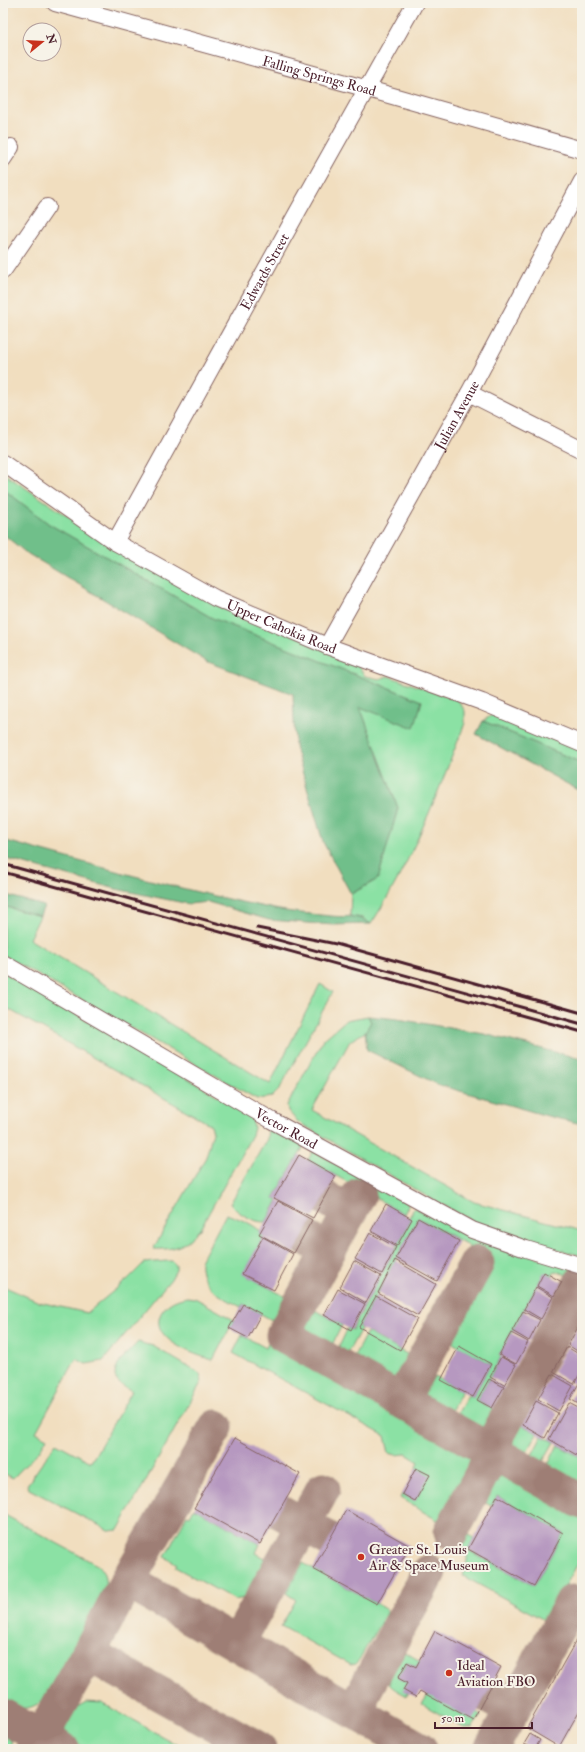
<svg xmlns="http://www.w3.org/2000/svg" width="585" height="1752" font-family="'IM FELL Double Pica',serif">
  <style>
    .green { fill: #8be1a4; stroke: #6a8068 }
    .forest { fill: #70bf8a; stroke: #5d6f5a }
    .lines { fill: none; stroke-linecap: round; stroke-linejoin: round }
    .taxiway { stroke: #9e7e75; stroke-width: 35 }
    .building { fill: #b698c0 }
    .minor-casing { stroke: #84625f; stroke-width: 18 }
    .minor { stroke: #fff; stroke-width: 16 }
    .rail { stroke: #4a1f2b; stroke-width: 3 }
    .poi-dot { fill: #c8321e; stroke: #f7f3e8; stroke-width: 1.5 }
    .labels { text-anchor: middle; stroke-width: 4; stroke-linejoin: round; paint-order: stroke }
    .street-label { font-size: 14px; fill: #4a1f2b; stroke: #f7f3e8 }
    .poi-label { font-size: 14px; fill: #4a1f2b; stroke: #f7f3e8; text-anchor: start }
  </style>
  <rect width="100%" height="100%" fill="#f7f3e8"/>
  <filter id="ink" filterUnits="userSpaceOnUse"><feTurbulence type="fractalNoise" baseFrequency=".025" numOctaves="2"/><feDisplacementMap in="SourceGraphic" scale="8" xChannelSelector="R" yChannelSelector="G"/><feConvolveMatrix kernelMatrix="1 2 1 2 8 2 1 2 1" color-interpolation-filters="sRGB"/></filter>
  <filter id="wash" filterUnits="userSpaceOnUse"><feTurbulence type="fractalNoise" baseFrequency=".012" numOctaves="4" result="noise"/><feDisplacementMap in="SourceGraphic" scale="16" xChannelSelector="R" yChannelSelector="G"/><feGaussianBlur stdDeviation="0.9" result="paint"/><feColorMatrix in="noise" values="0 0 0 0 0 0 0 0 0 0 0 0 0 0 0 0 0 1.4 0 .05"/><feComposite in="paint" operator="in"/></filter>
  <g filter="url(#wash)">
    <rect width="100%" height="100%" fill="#f1debf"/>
    <g class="green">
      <path d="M3,473l78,52 275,138 9,13 14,3 9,-3 70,24 7,11v12c-27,69 -53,139 -94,201l-9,-6 -12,-2 1,-22 27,-15 20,-71 -38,-101 62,-6 -210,-83 -163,-94 -46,-35z"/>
      <polygon points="492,715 498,716 582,749 582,763 483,721"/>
      <polygon points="3,906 40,916 29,939 270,1084 320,984 333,992 279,1090 272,1097 257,1099 3,955"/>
      <path d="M3,972l248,143 3,13 -2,7 -52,94c-16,17 -23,21 -47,20l53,-92 7,-25 -2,-7 -208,-119z"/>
      <polygon points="368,1016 371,1022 365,1032 350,1041 312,1110 474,1202 582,1231 582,1256 516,1238 475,1222 428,1197 298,1122 288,1111 287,1105 323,1040 346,1020"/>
      <path d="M268,1127c11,7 23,10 35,16l-1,7 -28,48 4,2 -12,22c-12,1 -28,-9 -36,-18l37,-65z"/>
      <polygon points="313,1151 408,1203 408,1206 404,1214 308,1160"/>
      <polygon points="414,1208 470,1235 582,1272 582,1280 555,1271 552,1277 544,1273 499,1355 501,1357 477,1400 502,1414 493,1431 486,1436 455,1418 468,1395 473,1397 491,1364 445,1339 487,1263 472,1254 468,1245 418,1218 359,1327 361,1329 347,1354 342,1356 336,1353 348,1328 352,1330 411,1220 409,1218"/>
      <path d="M226,1214c12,4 32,11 38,22l-21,38 49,26 -13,24 -36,-20 -2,3c-20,-11 -42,-20 -40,-46z"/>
      <polygon points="167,1261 172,1261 176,1265 176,1270 171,1279 103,1361 86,1364 76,1359 36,1432 47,1438 40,1450 13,1478 3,1473 3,1286 39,1302 87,1313 128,1279 144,1263"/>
      <path d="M187,1297l8,1 39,22 -21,40c-19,-5 -69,-23 -50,-50 6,-8 14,-11 24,-13z"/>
      <path d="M309,1307l33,18 -12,24c-10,-5 -34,-12 -31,-25 2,-6 7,-12 10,-17z"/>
      <polygon points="367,1332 414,1358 398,1387 354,1363 353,1358"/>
      <path d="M242,1335l24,13 4,-9 191,107c5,5 9,9 9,16 2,16 -17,42 -25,55l-3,3h-5l-37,-22 2,-4 13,7 14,-26 -13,-7 3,-6 -13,-8 -10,1 -7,-2 -4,-17 -152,-83z"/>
      <path d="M138,1342l15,4 47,28 2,7 -84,149 -8,1 -81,-42 -2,-4 29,-42 35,19 41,-71c-4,-3 -11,-5 -14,-9 -11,-12 12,-31 20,-40z"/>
      <polygon points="427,1372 462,1391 449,1415 414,1396"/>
      <polygon points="513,1420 537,1433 527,1451 523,1456 503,1445 503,1436"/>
      <polygon points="542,1436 554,1442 542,1463 539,1465 531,1460 532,1455"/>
      <polygon points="558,1445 582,1458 582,1486 579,1487 547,1470 547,1466"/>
      <path d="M498,1475l20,2 64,35v44l-36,65 -83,-45c5,-16 8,-24 -7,-35l5,-11 13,8 -6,12 66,36 29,-53 -66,-37 -6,10 -12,-7 10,-17z"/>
      <polygon points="194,1508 260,1544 256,1553 265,1558 244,1598 235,1600 175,1567 177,1564 165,1557 187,1515 190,1516"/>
      <path d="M3,1514l96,52 5,8 2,10 -27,53 -37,64c-13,10 -26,9 -39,2z"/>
      <polygon points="303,1563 386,1609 386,1613 359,1660 355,1664 351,1665 281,1626 296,1600 286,1593"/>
      <path d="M405,1652l15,9 -4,6 -9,-5 -9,16 9,5 1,10 -1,3c-5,-3 -14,-7 -17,-11 -3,-7 11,-27 15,-33z"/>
      <polygon points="428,1695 476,1713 481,1716 472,1728 464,1728 422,1704"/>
      <polygon points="86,1702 102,1703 185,1749 87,1749 71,1740 65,1731 65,1723 69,1715 74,1709"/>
      <polygon points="3,1730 11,1741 12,1749 3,1749"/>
    </g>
    <g class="forest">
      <polygon points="3,489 49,524 212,618 422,701 414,728 360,707 398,808 378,879 351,894 323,842 295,747 293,694 206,661 25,552 3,534"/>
      <polygon points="483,721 582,763 582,792 476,734"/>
      <path d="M3,840c87,24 174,49 262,67 21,5 44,7 66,9 18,2 23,-3 40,8l-38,1 -64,-5 -61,-18 -19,2 -73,-15 -113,-31z"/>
      <polygon points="3,894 44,906 40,916 3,906"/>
      <polygon points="368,1016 398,1019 484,1034 582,1059 582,1124 551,1117 439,1085 367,1050 365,1032 371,1022"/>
    </g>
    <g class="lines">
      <g class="taxiway">
        <polyline points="359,1195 283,1335 582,1502"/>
        <polyline points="324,1197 350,1212"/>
        <polyline points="303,1236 328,1251"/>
        <polyline points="401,1401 477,1263"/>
        <polyline points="489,1451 581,1283"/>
        <polyline points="279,1511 329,1539"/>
        <polyline points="451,1532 493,1453"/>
        <polyline points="120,1594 216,1427"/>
        <polyline points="237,1644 323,1489"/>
        <polyline points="88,1654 259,1749"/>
        <polyline points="485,1695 512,1710"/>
        <polyline points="3,1716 62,1749"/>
        <polyline points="366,1718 361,1709 361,1697 429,1572"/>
        <path d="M34,1749l54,-95 32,-60c7,-7 12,-7 21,-5l279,160"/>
        <polyline points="491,1749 572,1602"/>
      </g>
    </g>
    <g id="blocks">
      <g class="building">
        <polygon points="299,1155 336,1176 313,1218 274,1198"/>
        <polygon points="278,1201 312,1220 294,1253 259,1234"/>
        <polygon points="386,1204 412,1219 397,1246 371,1231"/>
        <polygon points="418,1218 459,1241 437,1281 396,1258"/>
        <polygon points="370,1233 396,1247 382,1274 355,1259"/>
        <polygon points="263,1237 293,1254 274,1290 242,1274"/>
        <polygon points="395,1260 436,1284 418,1316 378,1293"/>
        <polygon points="354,1261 381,1276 366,1303 340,1287"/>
        <polygon points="544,1272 562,1282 554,1296 537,1286"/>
        <polygon points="536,1287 553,1297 541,1319 524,1309"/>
        <polygon points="338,1289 365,1304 351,1330 324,1315"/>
        <polygon points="376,1296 417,1319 400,1350 359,1327"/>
        <polygon points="243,1304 261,1314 248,1338 229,1328"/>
        <polygon points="523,1311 540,1320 529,1341 512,1331"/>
        <polygon points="582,1320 582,1354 568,1345"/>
        <polygon points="511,1333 528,1342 516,1364 499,1355"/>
        <polygon points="459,1346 491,1364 473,1397 441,1380"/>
        <polygon points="567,1347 582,1356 582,1370 574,1384 553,1372"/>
        <polygon points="501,1357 516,1365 504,1385 490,1377"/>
        <polygon points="552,1374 573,1386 559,1411 538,1399"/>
        <polygon points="582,1378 582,1406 570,1399"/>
        <polygon points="489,1379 504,1387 492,1408 477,1400"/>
        <polygon points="536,1401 558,1413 545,1438 523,1425"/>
        <polygon points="569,1403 582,1410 582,1453 580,1457 549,1439"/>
        <polygon points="235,1438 300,1474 260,1544 194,1508"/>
        <polygon points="416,1468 430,1475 415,1501 402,1494"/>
        <polygon points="497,1496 563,1533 534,1586 468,1549"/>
        <polygon points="346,1510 410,1546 377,1604 313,1569"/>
        <polygon points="582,1630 582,1706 559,1747 527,1728"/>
        <polygon points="435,1631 501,1667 473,1720 420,1691 416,1697 410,1694 403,1690 407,1683 398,1678 407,1662 416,1667"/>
        <polygon points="530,1734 540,1740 535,1749 524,1744"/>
      </g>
    </g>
  </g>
  <g filter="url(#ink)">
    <use href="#blocks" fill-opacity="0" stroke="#84625f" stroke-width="1"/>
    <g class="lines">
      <defs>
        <g id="minor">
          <path id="s1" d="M55,3l313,86 214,61"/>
          <polyline points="3,159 11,147"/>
          <polyline points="3,271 47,207"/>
          <polyline points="469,393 582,450"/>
          <path id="s2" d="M3,463l112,79 100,56 112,48 155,56 100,42"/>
          <path id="s3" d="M115,542l183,-331 117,-208"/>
          <path id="s4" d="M327,646l142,-253 113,-212"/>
          <path id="s5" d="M3,963l268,157 201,110 54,19 56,17"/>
        </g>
      </defs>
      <use href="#minor" class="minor-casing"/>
      <use href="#minor" class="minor"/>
      <g class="rail">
        <polyline points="3,864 582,1024"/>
        <polyline points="3,872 582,1032"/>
        <polyline points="257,928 336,944 582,1013"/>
      </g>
    </g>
  </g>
  <g class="poi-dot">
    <circle cx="361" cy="1557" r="4"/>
    <circle cx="449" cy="1673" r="4"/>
  </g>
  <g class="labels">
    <g class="street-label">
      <text dy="5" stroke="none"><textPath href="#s1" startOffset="274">Falling Springs Road</textPath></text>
      <text dy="5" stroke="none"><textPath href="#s3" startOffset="309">Edwards Street</textPath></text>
      <text dy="5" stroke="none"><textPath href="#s4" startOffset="265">Julian Avenue</textPath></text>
      <text dy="5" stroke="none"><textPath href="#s2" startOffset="324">Upper Cahokia Road</textPath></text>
      <text dy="5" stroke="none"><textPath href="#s5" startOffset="328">Vector Road</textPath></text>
    </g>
    <g class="poi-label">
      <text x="369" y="1554">Greater St. Louis<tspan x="369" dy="16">Air &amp; Space Museum</tspan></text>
      <text x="457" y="1670">Ideal<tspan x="457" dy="16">Aviation FBO</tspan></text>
    </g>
  </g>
  <rect width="585" height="1752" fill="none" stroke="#f7f3e8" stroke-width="16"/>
  <g transform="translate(42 42) rotate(72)"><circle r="19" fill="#f7f3e8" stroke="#b29e9c"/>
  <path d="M0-3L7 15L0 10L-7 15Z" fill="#c8321e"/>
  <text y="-6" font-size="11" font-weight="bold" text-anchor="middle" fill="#4a1f2b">N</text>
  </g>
  <path d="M435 1722v6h97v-6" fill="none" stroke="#4a1f2b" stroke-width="2"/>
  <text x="441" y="1722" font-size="12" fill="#4a1f2b" stroke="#f7f3e8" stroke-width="3" paint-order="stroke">50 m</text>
</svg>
